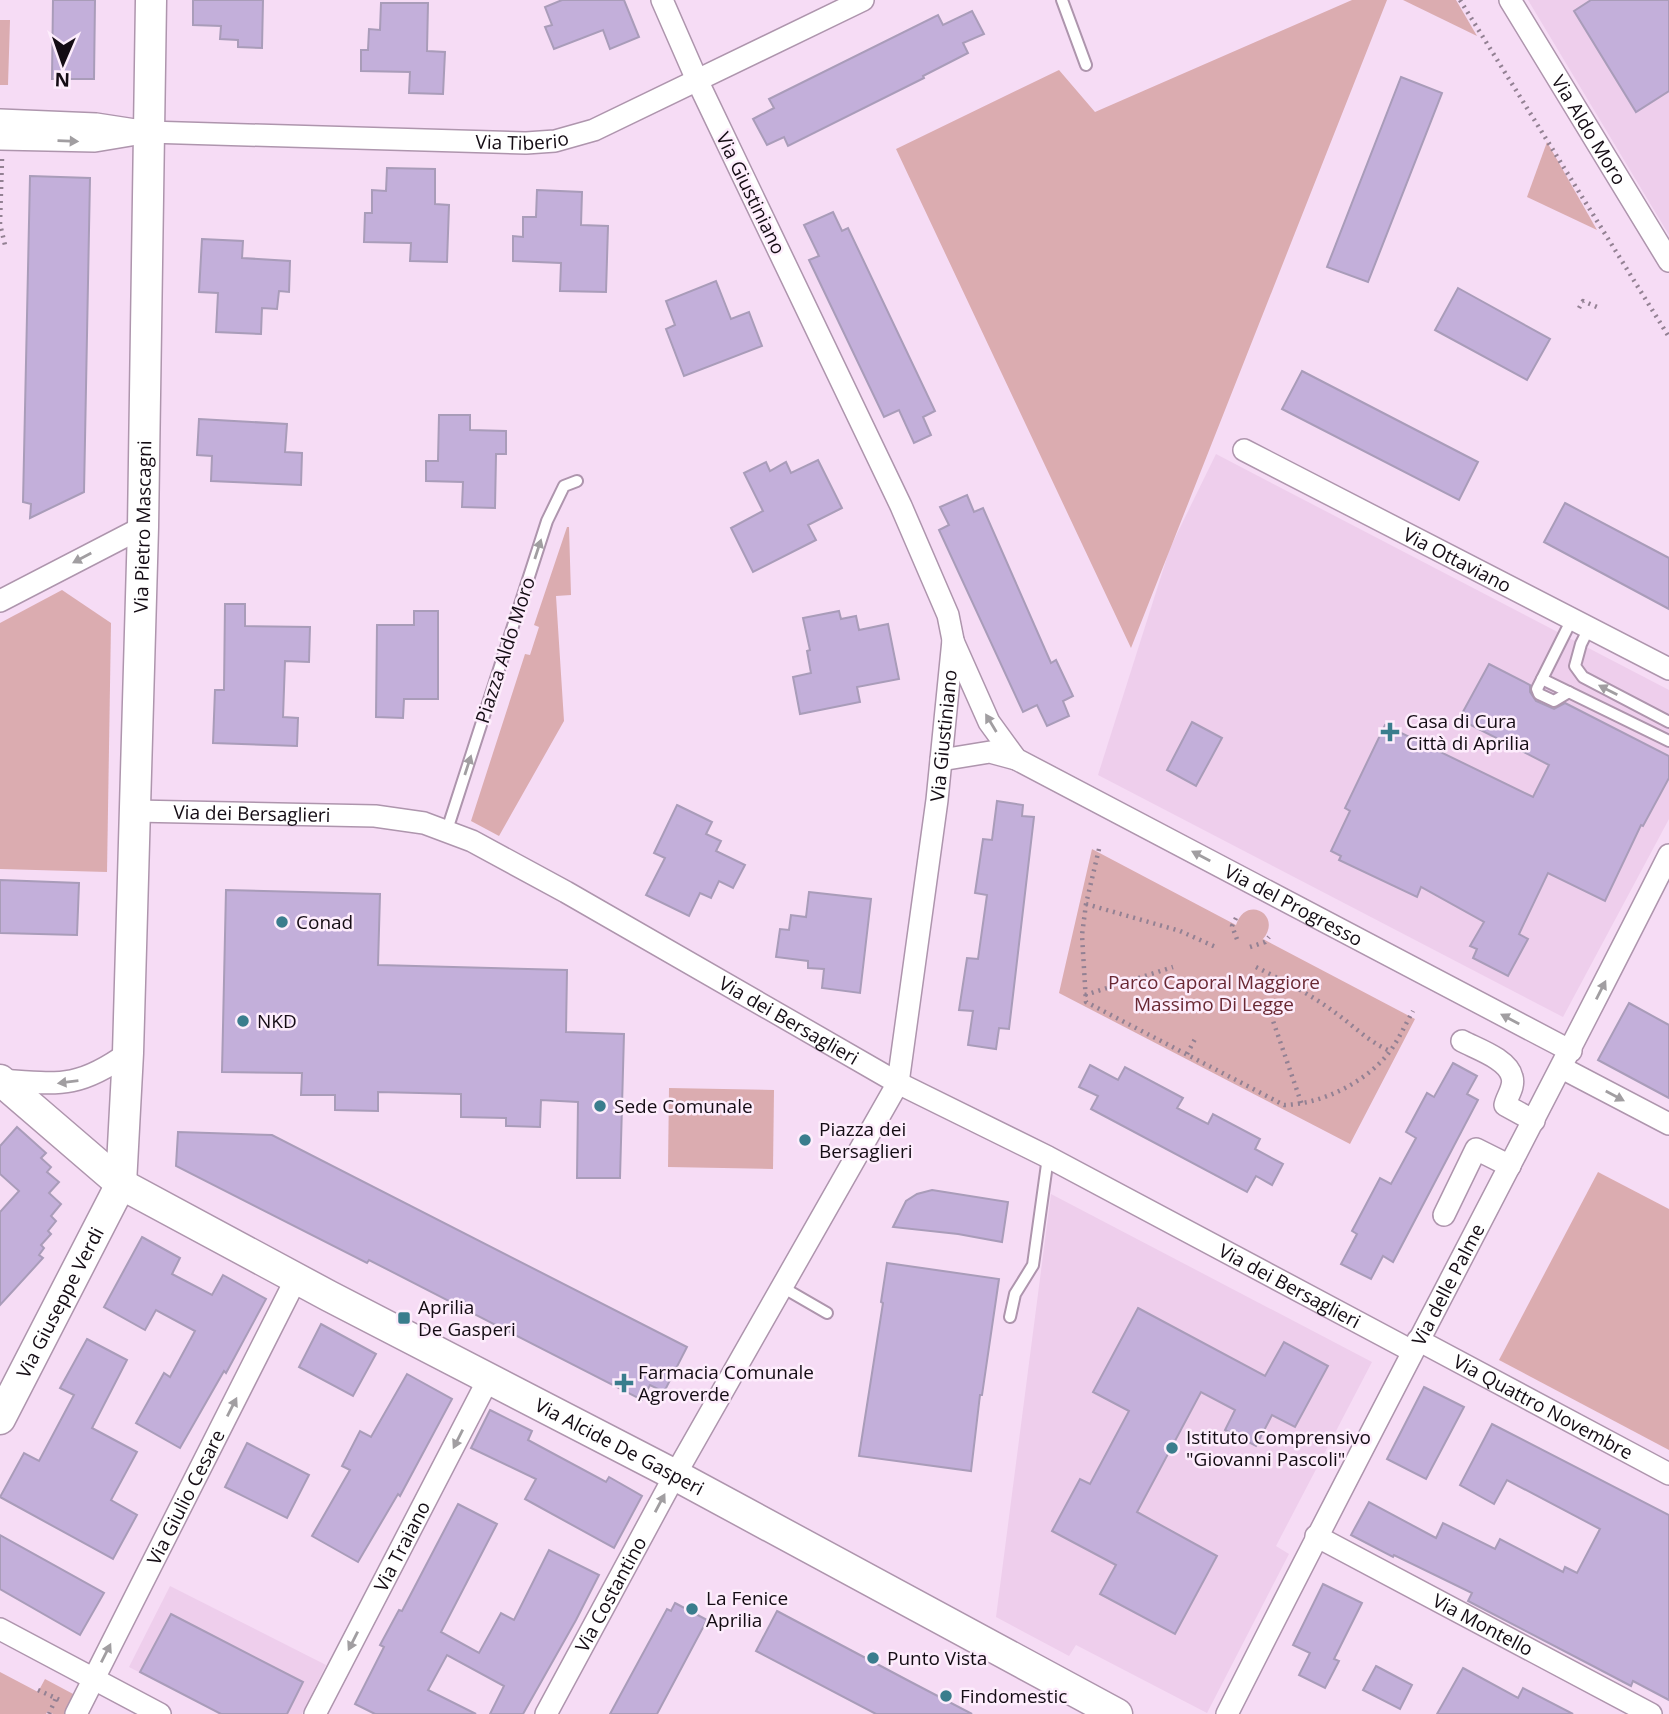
<svg xmlns="http://www.w3.org/2000/svg" width="1669" height="1714" font-family="'Open Sans',sans-serif">
  <style>
    .built { fill: #eeceec }
    .green { fill: #dbacb0 }
    .building { fill: #c3afda; stroke: #a99cb9; stroke-width: 2 }
    .lines { fill: none; stroke-linecap: round; stroke-linejoin: round }
    .lane-casing { stroke: #ae95ad; stroke-width: 14 }
    .street-casing { stroke: #ae95ad; stroke-width: 24 }
    .secondary-casing { stroke: #ae95ad; stroke-width: 33 }
    .path { stroke: #938193; stroke-width: 4.5; stroke-dasharray: 2 5; stroke-linecap: butt }
    .lane { stroke: #fff; stroke-width: 10 }
    .street { stroke: #fff; stroke-width: 21 }
    .secondary { stroke: #fff; stroke-width: 30 }
    .oneway { fill: #a19ea1 }
    .poi-dot { fill: #3a7d8d; stroke: #fdedfc; stroke-width: 2.5 }
    .labels { text-anchor: middle; stroke-width: 5; stroke-linejoin: round; paint-order: stroke }
    .street-label { font-size: 19px; fill: #140c14; stroke: #fdedfc }
    .poi-label { font-size: 19px; fill: #140c14; stroke: #fdedfc; text-anchor: start }
    .park-label { font-size: 19px; fill: #692833; stroke: #fdedfc }
  </style>
  <rect width="100%" height="100%" fill="#f6dcf5"/>
  <g class="built">
    <polygon points="1528,0 1669,0 1669,235"/>
    <polygon points="1216,454 1669,690 1669,819 1563,1017 1098,775 1170,548"/>
    <polygon points="1051,1194 1372,1362 1276,1546 1289,1554 1207,1713 1076,1645 1069,1656 996,1617"/>
    <polygon points="170,1586 326,1665 302,1714 221,1714 129,1667"/>
  </g>
  <g class="green">
    <polygon points="1352,0 1387,0 1131,648 896,149 1059,70 1095,112"/>
    <polygon points="1403,0 1456,0 1477,36"/>
    <polygon points="0,20 10,20 8,85 0,85"/>
    <polygon points="1547,142 1597,230 1527,197"/>
    <polygon points="567,527 569,527 571,595 556,596 564,721 499,836 471,821 525,654 530,655 539,627 534,625"/>
    <polygon points="62,590 111,623 107,872 0,869 0,623"/>
    <path d="M1092,849l144,76c10,-31 47,-10 27,14l152,80 -65,125 -291,-151z"/>
    <polygon points="669,1088 774,1090 773,1169 668,1167"/>
    <polygon points="1598,1172 1669,1209 1669,1450 1499,1360"/>
    <polygon points="0,1672 38,1692 45,1679 75,1695 65,1714 53,1714 48,1711 46,1714 0,1714"/>
  </g>
  <g class="building">
    <polygon points="53,0 95,0 94,79 52,79"/>
    <polygon points="193,0 263,0 262,48 238,47 238,40 220,39 221,26 193,25"/>
    <polygon points="562,0 624,0 639,37 610,49 603,30 554,49 545,27 552,25 545,7"/>
    <polygon points="1591,0 1669,0 1669,91 1636,112 1574,11"/>
    <polygon points="381,3 428,3 427,51 445,52 443,94 409,93 410,72 361,71 361,50 368,50 369,29 380,30"/>
    <polygon points="972,11 984,34 963,43 968,53 923,76 924,78 788,146 784,137 767,145 753,119 774,108 769,99 938,15 943,25"/>
    <polygon points="1401,77 1442,93 1368,282 1327,267"/>
    <polygon points="387,168 435,169 435,204 449,205 447,262 410,261 411,243 364,242 365,213 372,213 372,190 386,191"/>
    <polygon points="30,176 90,178 84,492 30,518 31,504 23,502"/>
    <polygon points="537,190 582,192 581,225 608,226 606,292 560,291 561,263 513,261 513,236 523,237 523,217 536,217"/>
    <polygon points="833,212 842,231 848,228 935,411 923,417 931,435 914,443 899,410 884,417 809,260 819,256 804,225"/>
    <polygon points="202,239 243,241 242,258 290,261 289,292 279,291 277,309 262,308 261,334 216,332 218,293 199,292"/>
    <polygon points="716,281 731,319 749,312 762,346 684,376 666,329 675,325 666,301"/>
    <polygon points="1458,288 1550,339 1527,380 1435,330"/>
    <polygon points="1302,371 1478,462 1459,500 1282,409"/>
    <polygon points="439,415 470,415 470,430 506,431 506,454 496,454 495,508 462,507 463,482 426,481 426,461 438,461"/>
    <polygon points="199,419 287,424 285,452 302,453 301,485 211,481 212,456 197,455"/>
    <polygon points="818,460 842,508 808,525 816,540 753,572 731,528 763,511 744,473 766,462 770,471 786,462 791,473"/>
    <polygon points="967,495 974,512 983,508 1051,663 1056,660 1073,696 1063,701 1069,716 1047,726 1037,705 1023,712 939,530 949,525 940,507"/>
    <polygon points="1565,503 1669,558 1669,609 1544,542"/>
    <polygon points="225,604 245,604 245,626 310,627 309,662 285,661 283,717 298,718 297,746 213,743 215,690 224,690"/>
    <polygon points="414,611 438,611 438,699 404,699 403,718 376,717 377,625 414,625"/>
    <polygon points="839,611 841,619 856,616 859,630 888,624 899,679 857,687 860,702 800,714 793,677 811,673 807,651 810,650 803,618"/>
    <polygon points="1489,664 1530,685 1530,692 1536,701 1554,709 1565,703 1669,756 1669,778 1643,826 1641,825 1605,901 1548,873 1519,934 1528,939 1508,976 1473,958 1477,949 1470,946 1484,922 1421,887 1417,897 1339,860 1341,856 1331,851 1350,811 1345,808 1385,725 1533,797 1549,765 1459,719"/>
    <polygon points="1192,722 1222,738 1196,786 1167,770"/>
    <polygon points="997,801 1023,805 1022,816 1034,817 1009,1029 999,1028 996,1049 968,1045 973,1011 959,1010 967,958 978,959 987,895 975,893 983,839 992,840"/>
    <polygon points="677,805 712,822 706,834 721,841 716,851 745,865 733,888 719,881 711,898 700,893 689,916 646,895 665,858 654,853"/>
    <polygon points="0,880 79,883 77,935 0,933"/>
    <polygon points="226,890 380,894 378,965 567,970 566,1032 624,1034 620,1178 577,1178 578,1102 541,1100 540,1127 506,1126 506,1118 461,1117 461,1094 378,1092 378,1111 335,1110 335,1095 301,1095 302,1073 222,1072"/>
    <polygon points="809,892 871,899 860,993 822,988 824,969 808,968 808,961 776,957 780,929 789,930 791,915 806,917"/>
    <polygon points="1629,1003 1669,1025 1669,1098 1598,1060"/>
    <polygon points="1453,1063 1477,1076 1467,1094 1478,1100 1393,1262 1383,1256 1371,1279 1341,1264 1357,1234 1352,1231 1380,1178 1391,1184 1416,1138 1406,1132 1427,1093 1434,1097"/>
    <polygon points="1090,1065 1118,1080 1125,1067 1183,1098 1177,1108 1208,1124 1213,1114 1260,1139 1255,1149 1283,1164 1272,1185 1256,1176 1247,1192 1091,1109 1098,1096 1079,1087"/>
    <polygon points="17,1127 46,1153 41,1158 51,1167 47,1172 59,1182 49,1193 61,1204 51,1216 56,1221 48,1231 51,1234 41,1245 44,1248 39,1255 43,1258 0,1305 0,1212 19,1191 0,1174 0,1146"/>
    <polygon points="178,1132 272,1135 687,1347 664,1392 650,1385 642,1400 369,1260 367,1263 176,1166"/>
    <polygon points="932,1190 1008,1202 1002,1242 958,1234 893,1227 906,1201 917,1194"/>
    <polygon points="142,1237 180,1258 172,1274 212,1295 223,1275 266,1299 226,1373 224,1371 180,1448 136,1423 164,1373 170,1377 195,1331 156,1310 145,1330 104,1307"/>
    <polygon points="887,1263 999,1279 982,1395 980,1395 971,1471 859,1456 883,1303 881,1302"/>
    <polygon points="1138,1308 1265,1376 1284,1342 1328,1366 1295,1427 1272,1415 1256,1446 1225,1430 1235,1410 1201,1392 1137,1512 1217,1556 1175,1634 1100,1594 1116,1565 1052,1531 1080,1479 1090,1484 1129,1411 1093,1392"/>
    <polygon points="321,1324 376,1354 353,1396 299,1367"/>
    <polygon points="87,1339 127,1360 92,1428 137,1452 111,1500 137,1515 113,1559 0,1497 24,1453 39,1461 74,1395 60,1388"/>
    <polygon points="407,1374 452,1399 400,1496 398,1494 358,1562 312,1536 350,1470 342,1466 360,1431 371,1437"/>
    <polygon points="1424,1387 1464,1407 1426,1479 1387,1459"/>
    <polygon points="490,1410 532,1431 528,1440 606,1482 609,1477 642,1496 614,1548 525,1499 536,1479 471,1448"/>
    <polygon points="1492,1424 1669,1515 1669,1700 1633,1681 1631,1686 1591,1665 1468,1601 1472,1593 1394,1555 1393,1557 1351,1535 1369,1502 1436,1538 1443,1523 1495,1549 1500,1539 1563,1572 1565,1567 1577,1573 1600,1529 1507,1480 1494,1504 1460,1485"/>
    <polygon points="247,1443 309,1475 287,1518 225,1487"/>
    <polygon points="458,1504 497,1524 441,1632 479,1653 501,1613 514,1620 549,1550 599,1575 576,1620 523,1714 490,1714 504,1686 447,1655 428,1690 476,1714 375,1714 355,1704 384,1647 380,1645 399,1610 402,1611"/>
    <polygon points="0,1535 104,1593 80,1635 0,1589"/>
    <polygon points="1323,1584 1362,1603 1334,1659 1339,1661 1325,1688 1299,1675 1310,1653 1293,1645"/>
    <polygon points="675,1603 707,1620 657,1714 610,1714 667,1609 671,1611"/>
    <polygon points="777,1611 909,1681 972,1714 876,1714 756,1651"/>
    <polygon points="171,1614 303,1682 287,1714 221,1714 140,1672"/>
    <polygon points="1376,1666 1412,1685 1400,1709 1363,1690"/>
    <polygon points="1463,1668 1518,1698 1523,1688 1573,1714 1437,1714"/>
  </g>
  <g class="lines">
    <defs>
      <g id="lane">
        <polyline points="1062,0 1086,65"/>
        <polyline points="1589,628 1581,644 1575,666 1583,677 1669,722"/>
        <polyline points="1542,679 1669,741"/>
        <polyline points="1569,692 1554,701 1539,694 1537,689 1572,619"/>
        <polyline points="447,830 547,521 564,486 577,481"/>
        <polyline points="782,1287 827,1313"/>
        <polyline points="1010,1317 1015,1294 1033,1265 1048,1157"/>
      </g>
      <g id="street">
        <path id="s1" d="M1510,0l159,261"/>
        <path id="s2" d="M0,120l96,4 52,8 378,11 29,-2 39,-11 269,-130"/>
        <polyline points="0,139 95,141 137,134"/>
        <path id="s3" d="M1244,450l425,219"/>
        <polyline points="0,601 143,527"/>
        <path id="s4" d="M953,641l36,81 27,37 555,292"/>
        <polyline points="941,760 990,752 1016,759"/>
        <path id="s5" d="M135,811l240,5 49,7 48,18 94,51 332,191 150,74 364,194"/>
        <path d="M1462,1041c15,8 46,18 50,36 3,10 -5,19 -7,28l29,16"/>
        <polyline points="1562,1068 1669,1124"/>
        <path d="M0,1080c59,4 78,9 128,-27"/>
        <polyline points="1444,1215 1476,1149 1510,1166"/>
        <path id="s6" d="M1418,1340l251,134"/>
        <path id="s7" d="M1316,1536l335,178"/>
        <polyline points="0,1629 160,1714"/>
        <path id="s8" d="M76,1714l220,-435"/>
        <path id="s9" d="M315,1714l174,-336"/>
        <path id="s10" d="M546,1714l129,-239 223,-392 39,-283 16,-160 -5,-25 -47,-109 -204,-426 -35,-80"/>
        <path id="s11" d="M1227,1714c145,-288 297,-571 442,-859"/>
      </g>
      <g id="secondary">
        <path id="s12" d="M0,1080l121,104 208,112 346,179 442,239"/>
        <path id="s13" d="M0,1419l121,-235 7,-131 15,-526 8,-527"/>
      </g>
    </defs>
    <use href="#lane" class="lane-casing"/>
    <use href="#street" class="street-casing"/>
    <use href="#secondary" class="secondary-casing"/>
    <g class="path">
      <polyline points="1460,0 1669,337"/>
      <polyline points="2,159 0,224 5,245"/>
      <polyline points="1579,308 1583,301 1597,307"/>
      <path d="M1099,849l-13,55 -4,31 4,67 198,103c38,-1 80,-22 104,-51 10,-13 17,-29 25,-43"/>
      <polyline points="1086,904 1180,931 1218,948"/>
      <polyline points="1236,918 1232,926 1238,942"/>
      <polyline points="1250,947 1265,942 1269,937"/>
      <path d="M1256,967c28,14 56,28 81,47 18,13 32,28 53,37"/>
      <polyline points="1085,995 1173,967"/>
      <polyline points="1271,1015 1302,1105"/>
      <polyline points="1187,1054 1195,1039"/>
      <polyline points="38,1690 62,1701"/>
      <polyline points="49,1714 56,1698"/>
    </g>
    <use href="#lane" class="lane"/>
    <use href="#street" class="street"/>
    <use href="#secondary" class="secondary"/>
  </g>
  <defs><path id="oneway-solid" d="M-6-.8H1V-3.2L6.5 0L1 3.2V.8H-6Z" transform="scale(1.75)"/></defs>
  <g class="oneway">
    <use href="#oneway-solid" transform="translate(68 141) rotate(2)"/>
    <use href="#oneway-solid" transform="translate(538 549) rotate(-72)"/>
    <use href="#oneway-solid" transform="translate(82 558) rotate(152)"/>
    <use href="#oneway-solid" transform="translate(1608 690) rotate(-153)"/>
    <use href="#oneway-solid" transform="translate(991 723) rotate(-121)"/>
    <use href="#oneway-solid" transform="translate(468 765) rotate(-72)"/>
    <use href="#oneway-solid" transform="translate(1201 856) rotate(-152)"/>
    <use href="#oneway-solid" transform="translate(1601 990) rotate(-63)"/>
    <use href="#oneway-solid" transform="translate(1510 1019) rotate(-152)"/>
    <use href="#oneway-solid" transform="translate(68 1082) rotate(173)"/>
    <use href="#oneway-solid" transform="translate(1615 1096) rotate(28)"/>
    <use href="#oneway-solid" transform="translate(232 1407) rotate(-63)"/>
    <use href="#oneway-solid" transform="translate(458 1439) rotate(117)"/>
    <use href="#oneway-solid" transform="translate(660 1503) rotate(-62)"/>
    <use href="#oneway-solid" transform="translate(353 1641) rotate(117)"/>
    <use href="#oneway-solid" transform="translate(106 1653) rotate(-63)"/>
  </g>
  <g class="poi-dot">
    <path d="M1386.5 721.5h7v7h7v7h-7v7h-7v-7h-7v-7h7z"/>
    <circle cx="282" cy="922" r="7"/>
    <circle cx="243" cy="1021" r="7"/>
    <circle cx="600" cy="1106" r="7"/>
    <circle cx="805" cy="1140" r="7"/>
    <rect x="397" y="1311" width="14" height="14" rx="3.5"/>
    <path d="M620.5 1372.5h7v7h7v7h-7v7h-7v-7h-7v-7h7z"/>
    <circle cx="1172" cy="1448" r="7"/>
    <circle cx="692" cy="1609" r="7"/>
    <circle cx="873" cy="1658" r="7"/>
    <circle cx="946" cy="1696" r="7"/>
  </g>
  <g class="labels">
    <g class="street-label">
      <text dy="7" stroke="none"><textPath href="#s1" startOffset="152">Via Aldo Moro</textPath></text>
      <text dy="7" stroke="none"><textPath href="#s2" startOffset="523">Via Tiberio</textPath></text>
      <text transform="translate(751 193) rotate(64)" y="7">Via Giustiniano</text>
      <text dy="7" stroke="none"><textPath href="#s13" startOffset="922">Via Pietro Mascagni</textPath></text>
      <text dy="7" stroke="none"><textPath href="#s3" startOffset="240">Via Ottaviano</textPath></text>
      <text transform="translate(505 650) rotate(-72)" y="7">Piazza Aldo Moro</text>
      <text dy="7" stroke="none"><textPath href="#s10" startOffset="1073">Via Giustiniano</textPath></text>
      <text dy="7" stroke="none"><textPath href="#s5" startOffset="117">Via dei Bersaglieri</textPath></text>
      <text dy="7" stroke="none"><textPath href="#s4" startOffset="448">Via del Progresso</textPath></text>
      <text dy="7" stroke="none"><textPath href="#s5" startOffset="705">Via dei Bersaglieri</textPath></text>
      <text dy="7" stroke="none"><textPath href="#s11" startOffset="483">Via delle Palme</textPath></text>
      <text dy="7" stroke="none"><textPath href="#s5" startOffset="1272">Via dei Bersaglieri</textPath></text>
      <text dy="7" stroke="none"><textPath href="#s13" startOffset="131">Via Giuseppe Verdi</textPath></text>
      <text dy="7" stroke="none"><textPath href="#s6" startOffset="142">Via Quattro Novembre</textPath></text>
      <text dy="7" stroke="none"><textPath href="#s12" startOffset="723">Via Alcide De Gasperi</textPath></text>
      <text dy="7" stroke="none"><textPath href="#s8" startOffset="243">Via Giulio Cesare</textPath></text>
      <text dy="7" stroke="none"><textPath href="#s9" startOffset="189">Via Traiano</textPath></text>
      <text dy="7" stroke="none"><textPath href="#s10" startOffset="136">Via Costantino</textPath></text>
      <text dy="7" stroke="none"><textPath href="#s7" startOffset="189">Via Montello</textPath></text>
    </g>
    <g class="poi-label">
      <text x="1406" y="728">Casa di Cura<tspan x="1406" dy="22">Città di Aprilia</tspan></text>
      <text x="296" y="929">Conad</text>
      <text x="257" y="1028">NKD</text>
      <text x="614" y="1113">Sede Comunale</text>
      <text x="819" y="1136">Piazza dei<tspan x="819" dy="22">Bersaglieri</tspan></text>
      <text x="418" y="1314">Aprilia<tspan x="418" dy="22">De Gasperi</tspan></text>
      <text x="638" y="1379">Farmacia Comunale<tspan x="638" dy="22">Agroverde</tspan></text>
      <text x="1186" y="1444">Istituto Comprensivo<tspan x="1186" dy="22">"Giovanni Pascoli"</tspan></text>
      <text x="706" y="1605">La Fenice<tspan x="706" dy="22">Aprilia</tspan></text>
      <text x="887" y="1665">Punto Vista</text>
      <text x="960" y="1703">Findomestic</text>
    </g>
    <g class="park-label">
      <text x="1214" y="989">Parco Caporal Maggiore<tspan x="1214" dy="22">Massimo Di Legge</tspan></text>
    </g>
  </g>
  <g transform="translate(63 63) rotate(182)" stroke="#fdedfc" stroke-width="5" paint-order="stroke">
  <path d="M0-5L12 26L0 18L-12 26Z" fill="#140c14"/>
  <text y="-10" font-size="19" font-weight="bold" text-anchor="middle" fill="#140c14">N</text>
  </g>
</svg>
